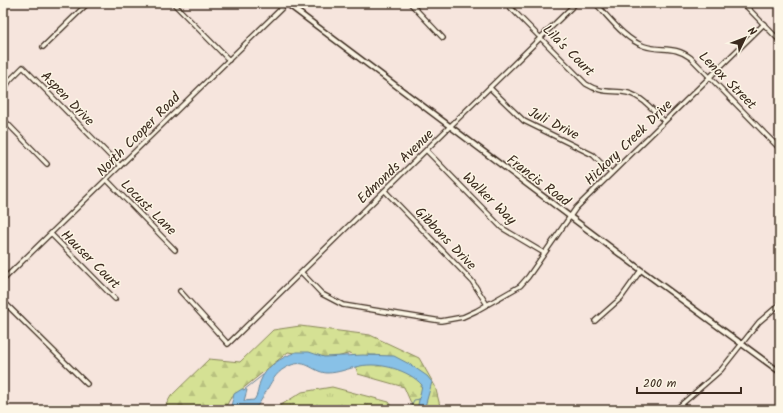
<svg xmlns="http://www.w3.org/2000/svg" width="783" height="413" font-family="Kalam,sans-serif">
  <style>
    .grass { fill: url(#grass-tufts); stroke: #888659 }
    .forest { fill: url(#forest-firs); stroke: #888659 }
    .water { fill: #88c1e7; stroke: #698597 }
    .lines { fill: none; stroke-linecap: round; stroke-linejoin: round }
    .stream { stroke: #698597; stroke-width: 1 }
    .minor-casing { stroke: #3b2a1e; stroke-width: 6 }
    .tertiary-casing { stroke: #3b2a1e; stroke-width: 7 }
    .minor { stroke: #fcf5e5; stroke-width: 3.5 }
    .tertiary { stroke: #fcf5e5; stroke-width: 4 }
    .labels { text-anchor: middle; stroke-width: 3; stroke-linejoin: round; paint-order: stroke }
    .street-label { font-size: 14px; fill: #3b2a1e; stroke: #fcf5e5 }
  </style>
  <defs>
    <pattern id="grass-tufts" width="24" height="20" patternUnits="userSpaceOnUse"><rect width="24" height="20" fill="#d5e194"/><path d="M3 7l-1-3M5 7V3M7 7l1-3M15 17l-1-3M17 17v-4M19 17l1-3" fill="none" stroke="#b8c17f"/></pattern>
    <pattern id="forest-firs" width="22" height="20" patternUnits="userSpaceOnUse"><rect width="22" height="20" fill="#d5e194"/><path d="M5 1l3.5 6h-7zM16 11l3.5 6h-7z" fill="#b8c17f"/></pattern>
  </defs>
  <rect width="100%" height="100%" fill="#f6e5dd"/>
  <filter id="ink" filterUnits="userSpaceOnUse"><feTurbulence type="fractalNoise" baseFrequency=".025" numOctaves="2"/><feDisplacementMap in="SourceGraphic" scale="8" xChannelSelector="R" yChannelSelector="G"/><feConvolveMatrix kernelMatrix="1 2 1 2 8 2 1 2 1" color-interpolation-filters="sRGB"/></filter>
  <g filter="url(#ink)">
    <polygon class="grass" points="332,387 389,402 395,410 273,410 302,392"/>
    <polygon class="forest" points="300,326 370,335 419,358 435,386 441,410 414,410 404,387 358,374 351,353 330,359 288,352 230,399 224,410 163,410 171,396 209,359 240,362 273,330"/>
    <path class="water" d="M296,352h13l15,5 39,-2 31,1 17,9 16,11 5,6 -8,28h-7l5,-25c-13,-15 -42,-23 -62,-19 -11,2 -21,7 -33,7 -16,-1 -21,-17 -42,-5 -18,10 -21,38 -34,42 -5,2 -15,0 -21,0l4,-16 8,-5 5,1 -3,11 10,-1c4,-5 4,-12 6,-18 6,-16 21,-24 36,-30z"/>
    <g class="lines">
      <g class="stream">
        <polyline points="368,355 376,355"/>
        <polyline points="244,390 263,375"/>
        <polyline points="229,410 231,407"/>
        <polyline points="409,410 414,400 420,399"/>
      </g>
      <defs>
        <g id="minor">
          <polyline points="173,3 229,60"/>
          <polyline points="410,3 443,38"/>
          <path d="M506,3l80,81c16,10 26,6 42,9 15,4 25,17 36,28"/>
          <path d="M595,3c14,14 29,36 49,43 17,6 30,-1 47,12l89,91"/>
          <polyline points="743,3 780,41"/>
          <polyline points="43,47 88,3"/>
          <polyline points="490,88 524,121 593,155 611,173"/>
          <polyline points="3,91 10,80 23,67 120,166"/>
          <polyline points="3,119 47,164"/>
          <polyline points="427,151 502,228 544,253"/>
          <polyline points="107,180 175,250"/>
          <polyline points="386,192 472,281 486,303"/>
          <polyline points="51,234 115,299"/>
          <polyline points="302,273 322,294 343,305 441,321 463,317 476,311 520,286 528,277 576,208 764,24"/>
          <polyline points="3,280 287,3"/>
          <polyline points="180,291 228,344 576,3"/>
          <polyline points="3,301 87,384"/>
          <polyline points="595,321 621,298 641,270"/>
          <polyline points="675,410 721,370 759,322 780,304"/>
        </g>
        <polyline id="tertiary" points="286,3 641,270 780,372"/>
      </defs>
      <use href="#minor" class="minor-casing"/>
      <use href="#tertiary" class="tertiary-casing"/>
      <use href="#minor" class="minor"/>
      <use href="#tertiary" class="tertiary"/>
    </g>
  </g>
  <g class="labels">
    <g class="street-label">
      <text transform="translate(569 50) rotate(45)" y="5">Lila's Court</text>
      <text transform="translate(728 80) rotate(45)" y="5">Lenox Street</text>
      <text transform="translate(68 98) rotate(46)" y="5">Aspen Drive</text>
      <text transform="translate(554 123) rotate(27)" y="5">Juli Drive</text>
      <text transform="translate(138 134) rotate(-45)" y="5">North Cooper Road</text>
      <text transform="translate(628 142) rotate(-44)" y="5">Hickory Creek Drive</text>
      <text transform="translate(395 166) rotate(-44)" y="5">Edmonds Avenue</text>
      <text transform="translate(539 180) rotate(37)" y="5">Francis Road</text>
      <text transform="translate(490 198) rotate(44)" y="5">Walker Way</text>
      <text transform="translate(149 207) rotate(45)" y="5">Locust Lane</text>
      <text transform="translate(446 238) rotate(46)" y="5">Gibbons Drive</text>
      <text transform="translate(91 259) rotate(45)" y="5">Hauser Court</text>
    </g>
  </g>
  <rect width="783" height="413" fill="none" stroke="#fcf5e5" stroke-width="16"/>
  <rect x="8" y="8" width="767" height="397" fill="none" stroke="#3b2a1e" stroke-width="1.5" filter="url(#ink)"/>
  <g transform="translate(745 38) rotate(47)" stroke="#fcf5e5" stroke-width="3" paint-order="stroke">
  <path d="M0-3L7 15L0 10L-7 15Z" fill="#3b2a1e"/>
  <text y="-6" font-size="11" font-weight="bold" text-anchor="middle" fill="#3b2a1e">N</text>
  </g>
  <path d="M637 387v6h104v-6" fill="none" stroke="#3b2a1e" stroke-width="2"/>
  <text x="643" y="387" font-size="12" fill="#3b2a1e" stroke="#fcf5e5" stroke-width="3" paint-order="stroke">200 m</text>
</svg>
